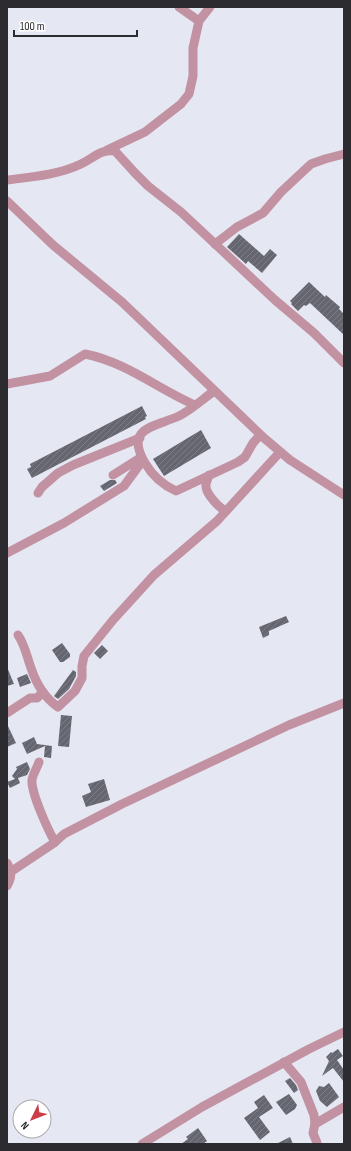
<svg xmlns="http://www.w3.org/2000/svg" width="351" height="1151" font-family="'Sofia Sans Condensed',sans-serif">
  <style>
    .building { fill: url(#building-hatch) }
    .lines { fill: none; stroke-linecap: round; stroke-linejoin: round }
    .minor { stroke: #c292a2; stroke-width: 9 }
  </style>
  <defs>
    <pattern id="building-hatch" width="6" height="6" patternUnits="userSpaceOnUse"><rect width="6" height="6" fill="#656670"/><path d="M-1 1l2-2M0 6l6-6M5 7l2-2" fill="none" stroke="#7c7c84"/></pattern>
  </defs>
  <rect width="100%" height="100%" fill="#e5e7f3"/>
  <g class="building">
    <polygon points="239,234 264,256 270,249 277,255 262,273 248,261 246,264 227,247"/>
    <polygon points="309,282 325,297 326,295 340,307 339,309 344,314 344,335 310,303 306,306 304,305 298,311 291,304 292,303 290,301"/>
    <polygon points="142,406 147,416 145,417 146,419 32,478 27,469 31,467 30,464"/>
    <polygon points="201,430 211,448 164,476 153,459"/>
    <polygon points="110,480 115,480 117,483 104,491 100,486"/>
    <polygon points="286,616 289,622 269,631 269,635 263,638 259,627"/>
    <polygon points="62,643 70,654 70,657 63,662 60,662 52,650"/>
    <polygon points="102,645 108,651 100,659 94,653"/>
    <polygon points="7,667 14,684 7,686"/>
    <polygon points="73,670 76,672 76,676 69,689 58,699 54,696"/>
    <polygon points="27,674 31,683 20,687 17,678"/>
    <polygon points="61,715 72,716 69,747 58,746"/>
    <polygon points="7,724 16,743 7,747"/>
    <polygon points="34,737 37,744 52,746 51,758 44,757 45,746 27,754 22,743"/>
    <polygon points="27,762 30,769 27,775 18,778 20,783 10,788 7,782 15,779 12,776 17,769 16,767"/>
    <polygon points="104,779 110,800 86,807 82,796 91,792 88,784"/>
    <polygon points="338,1049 343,1056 337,1060 344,1070 344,1082 333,1068 322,1076 329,1061 326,1057 331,1052 332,1053"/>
    <polygon points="290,1078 296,1085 298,1090 294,1093 285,1081"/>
    <polygon points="329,1083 339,1097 327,1107 320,1101 316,1091 319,1086 324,1087"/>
    <polygon points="289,1094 297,1105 295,1109 286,1115 276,1102"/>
    <polygon points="264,1095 273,1108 259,1117 270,1132 260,1140 244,1118 258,1108 254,1102"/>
    <polygon points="198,1128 207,1141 203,1144 181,1144 188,1139 186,1137"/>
    <polygon points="290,1137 293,1144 276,1144"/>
  </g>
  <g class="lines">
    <g class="minor">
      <polyline points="179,7 199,21"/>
      <polyline points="107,150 145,132 181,104 189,94 193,76 193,48 199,21 210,7"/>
      <path d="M7,180c24,-3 51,-5 74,-16 13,-6 19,-15 34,-13l20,22 13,13 33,26 94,88 39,33 30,30"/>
      <polyline points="7,201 53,245 122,302 264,438 290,460 344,495"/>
      <polyline points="215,244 237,227 263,213 281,192 311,164 325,159 344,154"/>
      <path d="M7,384l43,-8 35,-22c41,8 73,35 110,51"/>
      <path d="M214,391c-11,8 -23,19 -35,25 -24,11 -55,11 -34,47 7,12 18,22 31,28l62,-29 7,-5 8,-14 7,-8"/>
      <polyline points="113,475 140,458"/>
      <path d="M209,475c-1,4 -3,7 -3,10 -1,8 13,23 20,26"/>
      <polyline points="38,493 42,487 58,473 73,465 140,438"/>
      <polyline points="7,553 64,523 124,486 143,460"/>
      <path d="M18,635c7,10 9,22 13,33 5,15 14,30 27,39l17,-16 7,-13v-12l2,-10 29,-36 41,-45 63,-54 63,-69"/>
      <polyline points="7,713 30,698 37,698 43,692"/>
      <path d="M39,762c-2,6 -6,12 -7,18 -1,13 16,50 23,62"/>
      <path d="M7,863c5,9 5,14 0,23"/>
      <polyline points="12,871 54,843 64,834 122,804 289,725 344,703"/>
      <polyline points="284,1062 301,1082 314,1115 315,1124"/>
      <polyline points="317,1143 313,1133 315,1124 344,1107"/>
      <polyline points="142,1144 202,1107 309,1049 344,1032"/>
    </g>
  </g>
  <rect width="351" height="1151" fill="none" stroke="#2b2b30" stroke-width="16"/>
  <g transform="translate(32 1119) rotate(227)"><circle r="19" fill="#ffffff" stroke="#aaaaac"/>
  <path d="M0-3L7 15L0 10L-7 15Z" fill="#cd3d47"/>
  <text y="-6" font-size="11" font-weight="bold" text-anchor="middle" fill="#2b2b30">N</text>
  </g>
  <path d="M14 30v6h123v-6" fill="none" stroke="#2b2b30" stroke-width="2"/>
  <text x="20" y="30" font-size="12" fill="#2b2b30" stroke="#ffffff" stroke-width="3" paint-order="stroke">100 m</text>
</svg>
